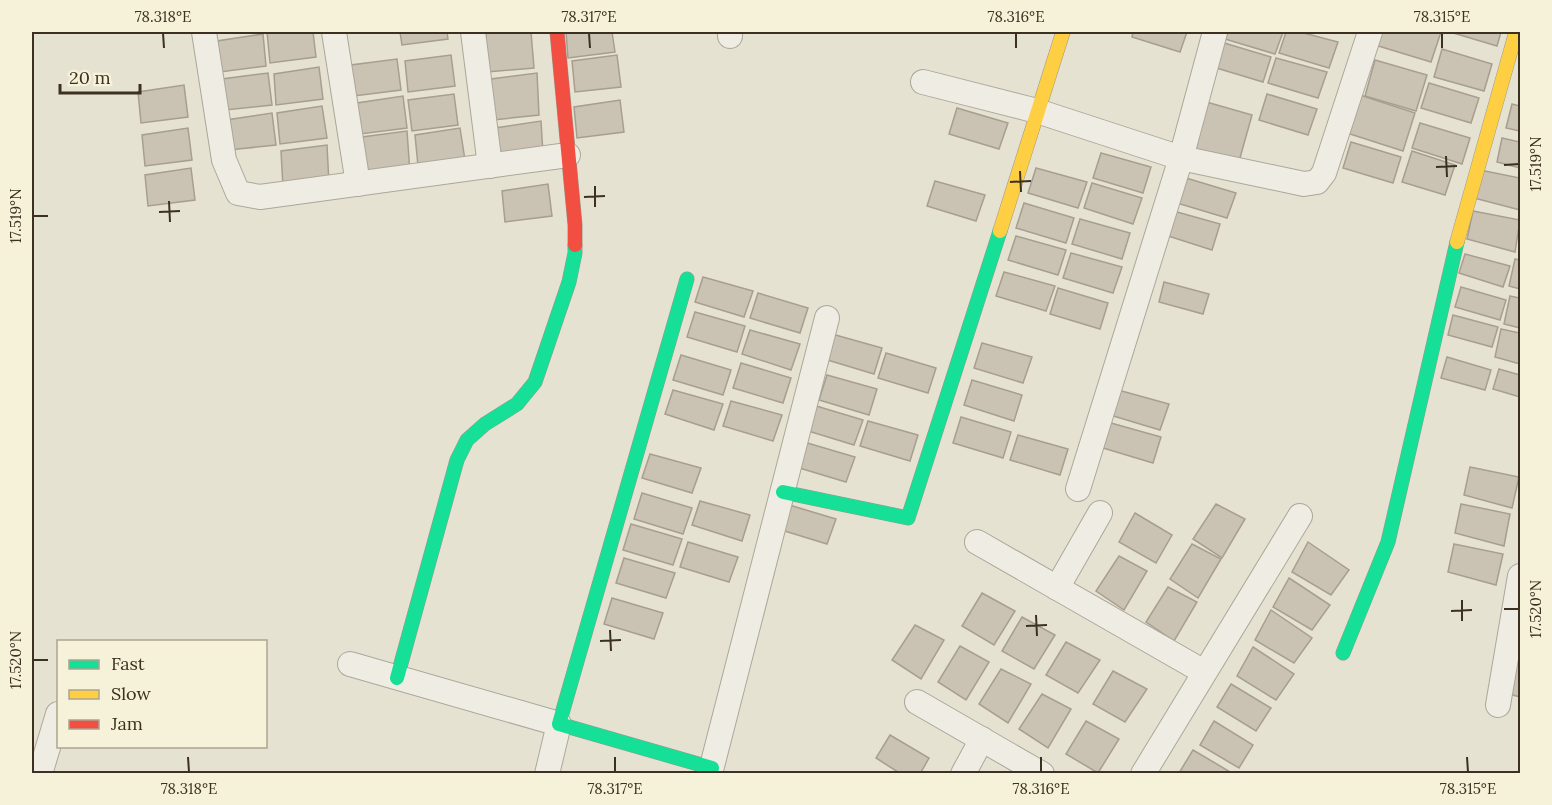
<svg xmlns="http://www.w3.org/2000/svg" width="1552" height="805" font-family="Lora,serif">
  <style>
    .building { fill: #cac2b2; stroke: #a79e90; stroke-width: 1.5 }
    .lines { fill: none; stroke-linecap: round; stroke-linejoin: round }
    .street-casing { stroke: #aca79a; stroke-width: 26 }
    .fast-casing { stroke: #9c978a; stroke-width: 15 }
    .slow-casing { stroke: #9c978a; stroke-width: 15 }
    .jam-casing { stroke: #9c978a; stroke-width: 15 }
    .street { stroke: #eeece3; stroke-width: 24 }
    .fast { stroke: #16e098; stroke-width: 14 }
    .slow { stroke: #ffcf43; stroke-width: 14 }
    .jam { stroke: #f24e42; stroke-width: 14 }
    .ticks { fill: none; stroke: #3c3121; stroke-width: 2 }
    .neatline { fill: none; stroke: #3c3121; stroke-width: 2 }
    .ticks-label { font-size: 15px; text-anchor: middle; fill: #3c3121 }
  </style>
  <rect width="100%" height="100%" fill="#e6e2d1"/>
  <g class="building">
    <polygon points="267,32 313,32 316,57 270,63"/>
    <polygon points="400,32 447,32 448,39 402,45"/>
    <polygon points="486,32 531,32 534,68 487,72"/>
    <polygon points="566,32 612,32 615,52 568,58"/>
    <polygon points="1133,32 1187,32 1180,52 1132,37"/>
    <polygon points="1228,32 1283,32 1275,54 1225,39"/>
    <polygon points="1286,32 1300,32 1338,42 1329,68 1279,53"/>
    <polygon points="1380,32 1441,32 1431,62 1375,45"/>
    <polygon points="1450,32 1501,32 1497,46"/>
    <polygon points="263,34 266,66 220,72 217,41"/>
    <polygon points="1221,42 1271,57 1263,82 1213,67"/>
    <polygon points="1442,49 1492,64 1484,91 1434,77"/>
    <polygon points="451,55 455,86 408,92 405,61"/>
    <polygon points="617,55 621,87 575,92 572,61"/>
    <polygon points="1276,58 1327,72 1318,98 1268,83"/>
    <polygon points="397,59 401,90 354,96 351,65"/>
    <polygon points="1375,60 1427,75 1416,111 1365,96"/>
    <polygon points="319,67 323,99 276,105 274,74"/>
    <polygon points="268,73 272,105 225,110 222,79"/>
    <polygon points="537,73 539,115 493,120 491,79"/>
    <polygon points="1429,83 1479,98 1471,123 1421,108"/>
    <polygon points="184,85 188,117 141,123 138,92"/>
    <polygon points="454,94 458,125 412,131 408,100"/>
    <polygon points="1267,94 1317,109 1308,135 1259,120"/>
    <polygon points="1360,95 1415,113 1403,151 1347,133"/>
    <polygon points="403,96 407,128 360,134 357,103"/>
    <polygon points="620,100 624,132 577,138 574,107"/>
    <polygon points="1203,101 1252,115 1238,165 1188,150"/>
    <polygon points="1512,104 1520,106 1520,131 1506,128"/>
    <polygon points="322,106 327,138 280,144 277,113"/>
    <polygon points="957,108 1008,123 999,149 949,134"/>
    <polygon points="272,113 276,145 229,150 226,120"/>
    <polygon points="541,121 543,154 496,158 495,128"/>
    <polygon points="1420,123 1470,138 1462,164 1412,148"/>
    <polygon points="188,128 192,160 145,166 142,135"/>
    <polygon points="460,128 465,160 418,166 415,135"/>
    <polygon points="407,131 410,173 364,178 362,137"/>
    <polygon points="1502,138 1520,142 1520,168 1497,162"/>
    <polygon points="1351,142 1401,157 1393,183 1343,168"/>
    <polygon points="327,145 329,184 283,188 281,151"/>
    <polygon points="1412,151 1455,165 1445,195 1402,182"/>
    <polygon points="1101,153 1151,167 1143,193 1093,178"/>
    <polygon points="191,168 195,200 148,206 145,175"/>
    <polygon points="1036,168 1087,182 1078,208 1028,193"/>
    <polygon points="1480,170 1520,178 1520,210 1474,198"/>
    <polygon points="1186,178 1236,193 1227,218 1177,203"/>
    <polygon points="935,181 985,195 976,221 927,206"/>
    <polygon points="1092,183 1142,198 1133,224 1084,208"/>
    <polygon points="548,184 552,216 505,222 502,191"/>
    <polygon points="1024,203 1074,218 1066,243 1016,228"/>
    <polygon points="1170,210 1220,224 1212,250 1162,234"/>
    <polygon points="1473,211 1520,220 1515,252 1467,239"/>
    <polygon points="1080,219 1130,233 1122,259 1072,244"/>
    <polygon points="1016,236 1066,250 1058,275 1008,260"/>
    <polygon points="1071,253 1122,267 1113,293 1063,278"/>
    <polygon points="1465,254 1510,266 1503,287 1459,273"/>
    <polygon points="1515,259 1520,260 1520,289 1509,286"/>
    <polygon points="1004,272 1055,286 1046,311 996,296"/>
    <polygon points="703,277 753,291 744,317 695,302"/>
    <polygon points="1164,282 1209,294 1203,314 1159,302"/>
    <polygon points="1461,287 1506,300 1500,320 1455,307"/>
    <polygon points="1058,288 1108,303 1100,329 1050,314"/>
    <polygon points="758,293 808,308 800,333 750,318"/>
    <polygon points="1510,296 1520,298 1520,328 1504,324"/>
    <polygon points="695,312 745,326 737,352 687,337"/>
    <polygon points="1453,315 1498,327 1492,347 1448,335"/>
    <polygon points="1501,329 1520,333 1520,364 1495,357"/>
    <polygon points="750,330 800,344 791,370 742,354"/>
    <polygon points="832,334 882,348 874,374 824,359"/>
    <polygon points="982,343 1032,357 1023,383 974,368"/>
    <polygon points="886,353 936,368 928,393 878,378"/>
    <polygon points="681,355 731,370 723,395 673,380"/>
    <polygon points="1447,357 1491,370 1485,390 1441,378"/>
    <polygon points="741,363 791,378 783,403 733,388"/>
    <polygon points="1499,369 1520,375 1520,397 1493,389"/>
    <polygon points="827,375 877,389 869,415 819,400"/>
    <polygon points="972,380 1022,395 1014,421 964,405"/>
    <polygon points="673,390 723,404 714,430 665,414"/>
    <polygon points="1118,390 1169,404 1160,430 1110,415"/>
    <polygon points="731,401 782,415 773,441 723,426"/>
    <polygon points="813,405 863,420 854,445 805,430"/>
    <polygon points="961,417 1011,432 1003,458 953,443"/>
    <polygon points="868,421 918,435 910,461 860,446"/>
    <polygon points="1111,423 1161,437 1153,463 1103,448"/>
    <polygon points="1018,435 1068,449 1060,475 1010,460"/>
    <polygon points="804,442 855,457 846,482 796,467"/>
    <polygon points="650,454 701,468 692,493 642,478"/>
    <polygon points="1470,467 1519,477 1512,508 1464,495"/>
    <polygon points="642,493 692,508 683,534 634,519"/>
    <polygon points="700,501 750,515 742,541 692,525"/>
    <polygon points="786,504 836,519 827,544 778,529"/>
    <polygon points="1216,504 1245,519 1222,558 1193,539"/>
    <polygon points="1461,504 1510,514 1504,546 1455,533"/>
    <polygon points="1135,513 1172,535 1156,563 1119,542"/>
    <polygon points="631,524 682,539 673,565 623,550"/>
    <polygon points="688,542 738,557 729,582 680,567"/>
    <polygon points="1308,542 1349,570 1331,595 1292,572"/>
    <polygon points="1192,544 1221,559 1198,598 1170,579"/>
    <polygon points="1454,544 1503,554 1496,585 1448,572"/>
    <polygon points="1119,556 1147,571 1124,610 1096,591"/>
    <polygon points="624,558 675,573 666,598 616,583"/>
    <polygon points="1289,578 1330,605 1312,630 1273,607"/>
    <polygon points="1168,587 1197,602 1174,641 1146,622"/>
    <polygon points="982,593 1015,611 994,645 962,626"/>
    <polygon points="612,598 663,613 654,639 604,624"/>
    <polygon points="1271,610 1312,638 1294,663 1255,640"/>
    <polygon points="1022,617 1055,635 1034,669 1002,651"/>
    <polygon points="915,625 944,640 921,679 892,660"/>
    <polygon points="1066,642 1100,660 1078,693 1046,675"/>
    <polygon points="960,646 989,662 966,700 938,682"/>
    <polygon points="1253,647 1294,674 1276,700 1237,676"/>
    <polygon points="1511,664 1520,666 1520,697 1505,693"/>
    <polygon points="1001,669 1031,684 1008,723 979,704"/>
    <polygon points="1113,671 1147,689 1125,722 1093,704"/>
    <polygon points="1231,684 1271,708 1256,731 1217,707"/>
    <polygon points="1042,694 1071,709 1048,748 1019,729"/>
    <polygon points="1086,721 1119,739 1098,773 1066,754"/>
    <polygon points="1214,721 1253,745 1239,768 1200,745"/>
    <polygon points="890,735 929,758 920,774 901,774 876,758"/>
    <polygon points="1193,750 1232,773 1179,773"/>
  </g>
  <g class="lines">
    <defs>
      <g id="street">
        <polyline points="204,32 224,160 238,193 260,197 568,155"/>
        <polyline points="334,32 358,184"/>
        <polyline points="473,32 490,166"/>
        <polyline points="730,36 730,32"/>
        <polyline points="923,82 1037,111 1181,158 1304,184 1317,182 1324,173 1370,32"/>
        <polyline points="1078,489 1181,158 1215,32"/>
        <polyline points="977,542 1204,672"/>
        <polyline points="1057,588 1100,513"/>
        <polyline points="350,664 559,724 547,774"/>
        <polyline points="917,702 1042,774"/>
        <polyline points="1498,705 1520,576"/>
        <polyline points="40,774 58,714"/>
        <polyline points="710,774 827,318"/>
        <polyline points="963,774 982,739"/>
        <polyline points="1143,774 1300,516"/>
      </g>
      <g id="fast">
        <polyline points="687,279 559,724 712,768"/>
        <polyline points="783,492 908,518 1000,231"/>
        <polyline points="1343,653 1388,542 1457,242"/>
        <polyline points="397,678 457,460 467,440 485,424 517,404 535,382 569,282 575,253 575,245"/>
      </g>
      <g id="slow">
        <polyline points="1000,231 1063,32"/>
        <polyline points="1457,242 1516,32"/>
      </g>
      <polyline id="jam" points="557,32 575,225 575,245"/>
    </defs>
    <use href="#street" class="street-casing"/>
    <use href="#fast" class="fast-casing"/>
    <use href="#slow" class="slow-casing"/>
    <use href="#jam" class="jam-casing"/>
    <use href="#street" class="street"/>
    <use href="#fast" class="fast"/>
    <use href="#slow" class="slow"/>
    <use href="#jam" class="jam"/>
  </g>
  <path class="ticks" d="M163,33l1,15M589,33l1,15M1016,33v15M1442,33v15M1446,156l1,21M1504,165l15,-1M1436,167l21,-1M1020,171l1,21M1010,182l21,-1M595,186v21M584,197l21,-1M169,201l1,21M159,212l21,-1M33,216h15M1462,600v21M1504,609h15M1451,611l21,-1M1036,615l1,21M1026,626l21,-1M610,630l1,21M600,641l21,-1M33,660h15M188,757l1,15M615,757v15M1041,757v15M1467,757l1,15"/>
  <rect width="1552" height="805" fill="none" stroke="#f6f1d9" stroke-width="66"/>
  <rect x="57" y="640" width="210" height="108" fill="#f6f1d9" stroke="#aca48f" stroke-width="1.5"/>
  <rect x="69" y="660" width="30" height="9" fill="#16e098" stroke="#aca48f" stroke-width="1.5"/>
  <text x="111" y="670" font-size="18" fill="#3c3121">Fast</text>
  <rect x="69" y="690" width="30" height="9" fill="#ffcf43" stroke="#aca48f" stroke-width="1.5"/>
  <text x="111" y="700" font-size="18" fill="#3c3121">Slow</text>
  <rect x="69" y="720" width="30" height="9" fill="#f24e42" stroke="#aca48f" stroke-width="1.5"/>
  <text x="111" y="730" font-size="18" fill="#3c3121">Jam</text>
  <path d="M60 84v9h80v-9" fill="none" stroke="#3c3121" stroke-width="3"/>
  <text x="69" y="84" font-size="18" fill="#3c3121" stroke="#f6f1d9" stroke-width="4.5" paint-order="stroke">20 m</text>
  <rect x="33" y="33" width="1486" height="739" class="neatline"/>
  <g class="ticks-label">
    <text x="163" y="22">78.318°E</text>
    <text x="589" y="22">78.317°E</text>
    <text x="1016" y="22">78.316°E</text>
    <text x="1442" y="22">78.315°E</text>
    <text transform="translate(1536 164) rotate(-90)" y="5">17.519°N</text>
    <text transform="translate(16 216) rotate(-90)" y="5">17.519°N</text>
    <text transform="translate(1536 609) rotate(-90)" y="5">17.520°N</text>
    <text transform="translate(16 660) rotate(-90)" y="5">17.520°N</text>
    <text x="189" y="794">78.318°E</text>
    <text x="615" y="794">78.317°E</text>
    <text x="1041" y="794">78.316°E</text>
    <text x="1468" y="794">78.315°E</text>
  </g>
</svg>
